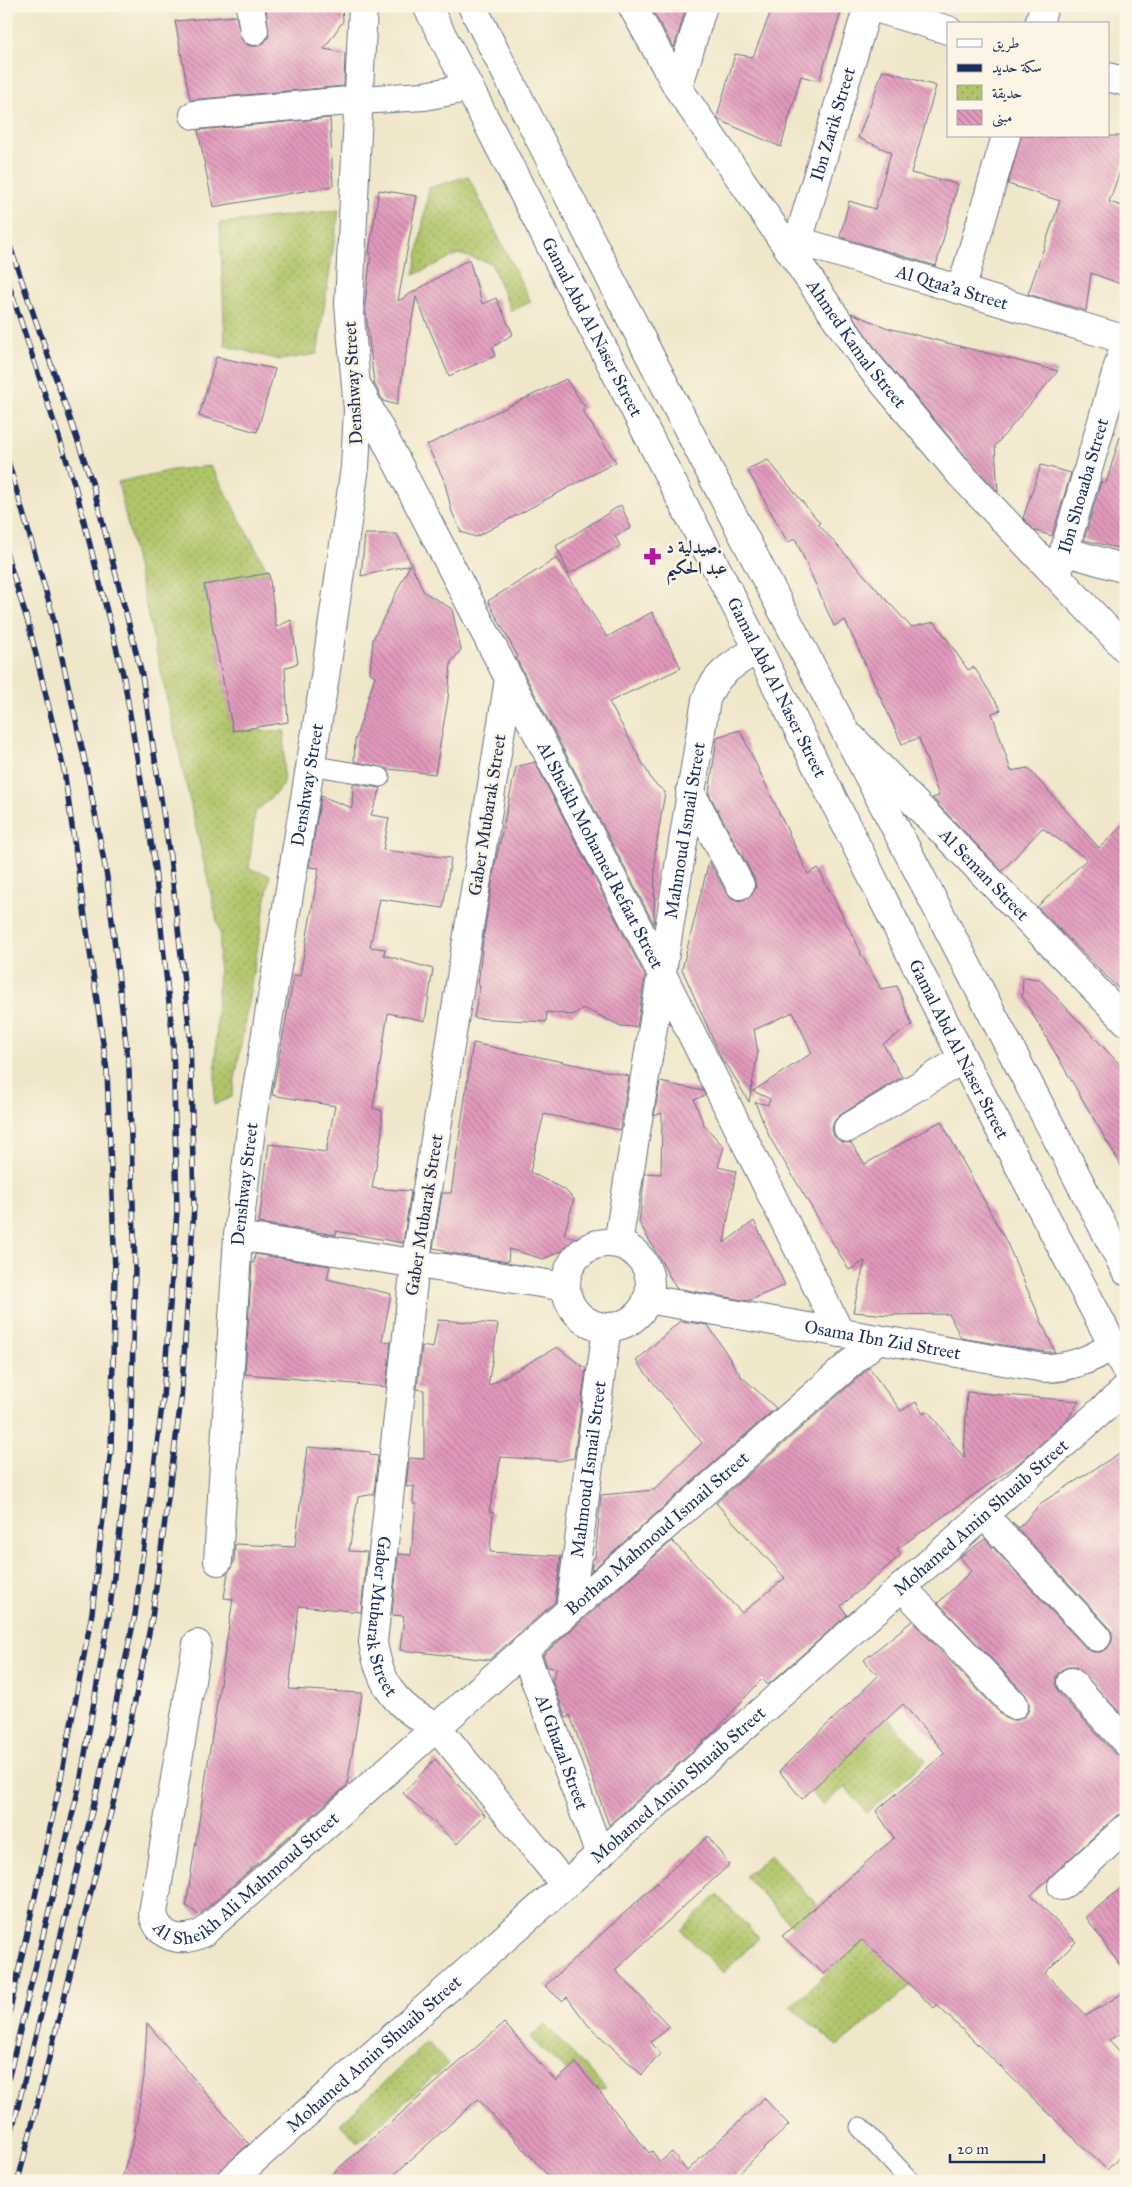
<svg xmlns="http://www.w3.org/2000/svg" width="1132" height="2187" font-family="'IM FELL Great Primer',Amiri,serif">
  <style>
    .park { fill: url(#park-dots); stroke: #667a63 }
    .building { fill: url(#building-back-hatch) }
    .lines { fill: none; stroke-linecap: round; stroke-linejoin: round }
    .service-casing { stroke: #666f84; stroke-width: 21 }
    .minor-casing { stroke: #666f84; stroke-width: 30 }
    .tertiary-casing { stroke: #666f84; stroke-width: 30 }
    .primary-casing { stroke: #666f84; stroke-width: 30 }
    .service { stroke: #fff; stroke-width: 19 }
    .minor { stroke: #fff; stroke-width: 28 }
    .tertiary { stroke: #fff; stroke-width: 28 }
    .primary { stroke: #fff; stroke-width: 28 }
    .rail-casing { stroke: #1b2f5e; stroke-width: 5.5 }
    .rail { stroke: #fcf5e5; stroke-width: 4; stroke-dasharray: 11; stroke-linecap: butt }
    .labels { text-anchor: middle; stroke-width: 5; stroke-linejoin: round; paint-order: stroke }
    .street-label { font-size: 18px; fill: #1b2f5e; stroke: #fcf5e5 }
    .poi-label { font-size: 18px; font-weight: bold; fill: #1b2f5e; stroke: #fcf5e5; text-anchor: start }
  </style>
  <defs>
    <pattern id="park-dots" width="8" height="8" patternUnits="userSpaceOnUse" patternTransform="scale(1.25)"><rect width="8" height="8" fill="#b0c468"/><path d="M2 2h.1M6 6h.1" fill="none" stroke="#8ea059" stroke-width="1.8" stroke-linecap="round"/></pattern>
    <pattern id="building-back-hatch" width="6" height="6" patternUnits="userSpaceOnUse" patternTransform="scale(1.25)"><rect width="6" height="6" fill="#e299bc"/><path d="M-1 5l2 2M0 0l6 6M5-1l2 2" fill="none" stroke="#b67d9c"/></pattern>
  </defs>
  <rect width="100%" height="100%" fill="#fcf5e5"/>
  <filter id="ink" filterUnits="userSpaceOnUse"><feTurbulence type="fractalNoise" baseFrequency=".02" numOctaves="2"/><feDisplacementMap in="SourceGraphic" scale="10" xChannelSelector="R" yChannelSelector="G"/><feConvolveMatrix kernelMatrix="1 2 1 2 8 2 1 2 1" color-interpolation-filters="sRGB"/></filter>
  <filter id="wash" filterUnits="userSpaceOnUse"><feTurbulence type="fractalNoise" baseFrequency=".0096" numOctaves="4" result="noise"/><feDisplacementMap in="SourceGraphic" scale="20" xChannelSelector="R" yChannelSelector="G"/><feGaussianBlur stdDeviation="1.12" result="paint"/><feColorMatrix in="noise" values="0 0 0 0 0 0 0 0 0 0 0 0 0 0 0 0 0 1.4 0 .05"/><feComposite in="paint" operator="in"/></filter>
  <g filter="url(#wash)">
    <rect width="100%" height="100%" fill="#f0e7ca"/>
    <g class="park">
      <polygon points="468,176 531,302 511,311 491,263 458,254 414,275 429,188"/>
      <polygon points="339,210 317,354 280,360 225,346 220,223"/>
      <polygon points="211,466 269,573 204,585 233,730 285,731 283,786 255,813 249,869 270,875 232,1097 214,1105 220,934 118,482 172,470"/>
      <polygon points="866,1694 926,1760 867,1813 845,1787 823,1805 810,1791 875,1730"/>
      <polygon points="975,1837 895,1971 911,1986 838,2046 790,2007"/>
      <polygon points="771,1855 817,1905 793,1927 745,1876"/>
      <polygon points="717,1895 759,1938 723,1973 681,1930"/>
      <polygon points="545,2025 606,2088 590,2092 530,2038"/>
      <polygon points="427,2042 448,2064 358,2143 340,2124"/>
    </g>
    <g id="blocks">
      <g class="building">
        <polygon points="266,6 342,6 343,21 324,49 345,53 344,86 190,100 175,21 236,16 242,40 249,46 257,46 264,43 269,36"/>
        <polygon points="650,6 687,6 674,48"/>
        <polygon points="773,6 843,6 819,81 801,76 781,147 719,120 717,117 735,54 753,57"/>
        <polygon points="883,70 936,86 911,173 958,184 936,266 840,237 849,201 875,209 891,152 858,138"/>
        <polygon points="330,118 333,186 213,207 198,130"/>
        <polygon points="1021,136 1126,136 1126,155 1109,202 1126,207 1126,286 1091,273 1086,311 1028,294 1060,201 1008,184"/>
        <polygon points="379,190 417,196 398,301 469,259 482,304 496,298 513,334 493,347 495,356 449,376 416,297 397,405 383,401 374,383 365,304 371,253 369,252"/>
        <polygon points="851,313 888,328 1058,371 995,446 998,492 973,465 879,354"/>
        <polygon points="216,357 275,369 257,432 199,416"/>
        <polygon points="566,379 586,408 582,410 616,462 476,537 461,532 452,512 444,480 427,445"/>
        <polygon points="1120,437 1126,438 1126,550 1084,540 1101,482 1106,483"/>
        <polygon points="768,460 820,523 818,524 911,627 935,622 968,670 974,667 1001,710 992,713 1011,771 1028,768 1099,848 1126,822 1126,996 1037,907 1087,859 1042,828 1002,871 932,798 939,796 919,738 902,744 845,620 834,626 795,538 788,543 747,469"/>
        <polygon points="1041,465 1071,473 1052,536 1035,531 1023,518"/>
        <polygon points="621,505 631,528 615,536 620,546 569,574 556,546"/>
        <polygon points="365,534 397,534 424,592 452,609 461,650 451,662 448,699 435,774 388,769 354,761 355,741 375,676 370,673 373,639 410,565 361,576"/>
        <polygon points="557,558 607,637 652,612 681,668 609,702 653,782 665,792 655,853 654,924 516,658 518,657 488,601"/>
        <polygon points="269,573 276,627 291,620 298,663 285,668 288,722 233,731 204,585"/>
        <polygon points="740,730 808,874 818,868 861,952 860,953 881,989 897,986 912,1025 883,1044 902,1077 840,1115 835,1120 832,1128 834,1136 841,1142 851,1143 865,1164 941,1121 1006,1241 1055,1352 1045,1352 961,1338 949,1314 889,1315 853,1312 865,1261 849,1270 770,1138 755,1102 768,1105 770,1099 753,1091 812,1053 793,1012 754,1030 758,1052 749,1102 726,1063 724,1064 682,969 709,861 726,892 732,898 740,901 748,899 753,893 756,886 754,878 709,794 717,737"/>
        <polygon points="535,762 645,976 637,1027 621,1026 583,1008 573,1015 547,1012 546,1022 474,1018 480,986 478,985 483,940 495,864 516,767"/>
        <polygon points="353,784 381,788 371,815 389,818 383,850 451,858 443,908 380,899 370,947 385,949 384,955 433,969 425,1021 388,1013 373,1108 382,1111 382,1134 372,1188 411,1191 403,1243 336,1231 336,1235 259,1223 269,1144 326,1152 335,1106 272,1095 294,975 300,976 319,868 309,867 321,796 352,808"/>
        <polygon points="1023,977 1039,979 1126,1071 1126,1174 1022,996"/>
        <polygon points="473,1043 629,1076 620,1130 544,1114 530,1172 565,1190 574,1199 564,1235 587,1240 543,1259 509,1249 508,1262 444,1252 444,1250 433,1248 442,1193 451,1193"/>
        <polygon points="660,1082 703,1091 705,1095 694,1100 704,1125 724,1147 718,1167 736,1171 724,1243 754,1221 785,1285 748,1301 676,1288 639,1222 645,1173 661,1174 662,1113 654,1116"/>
        <polygon points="255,1254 330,1266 327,1279 391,1294 382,1341 391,1342 386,1387 245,1374 252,1262 254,1263"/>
        <polygon points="438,1320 498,1324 488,1386 557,1347 586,1369 574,1458 559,1461 501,1457 489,1512 493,1512 490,1552 561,1556 555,1602 489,1660 400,1650 404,1616 392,1615 398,1554 411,1555 416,1504 413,1504 414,1486 406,1487 409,1458 424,1459 424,1390 417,1389 422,1346 433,1348"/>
        <polygon points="680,1321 708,1325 741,1376 776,1408 591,1571 593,1558 595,1558 601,1495 654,1490 702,1443 636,1361"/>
        <polygon points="869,1368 901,1411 916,1402 923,1414 928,1411 964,1458 967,1392 1079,1401 1068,1419 1019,1463 897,1549 901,1555 841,1606 847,1615 768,1685 762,1679 714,1732 609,1825 570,1715 566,1718 552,1681 557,1668 547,1667 543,1655 672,1541 742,1613 785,1578 716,1503"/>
        <polygon points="307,1447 370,1452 370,1455 378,1456 374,1494 358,1497 349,1551 367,1552 361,1612 299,1606 289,1689 362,1693 347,1785 199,1915 186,1906 233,1599 224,1598 228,1572 234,1562 235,1544 295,1547"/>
        <polygon points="1126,1449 1126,1719 1076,1667 1068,1667 1061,1670 1056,1677 1056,1685 1059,1693 1114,1753 1126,1757 1126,1811 1116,1816 1031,1895 1076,1942 1045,1973 1086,2016 1126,1991 1126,2031 1109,2040 1126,2058 1126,2150 1107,2170 937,2005 934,2008 862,1940 824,1974 782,1936 894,1838 876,1811 945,1753 903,1704 802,1799 779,1771 878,1676 864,1660 912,1621 1003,1716 1009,1720 1017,1720 1025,1716 1029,1710 1029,1702 1025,1694 938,1603 971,1571 960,1557 985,1539 1086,1648 1093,1652 1100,1652 1107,1649 1112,1641 1112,1633 1108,1626 1012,1522 1019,1528 1041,1503"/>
        <polygon points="435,1759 485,1815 457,1844 403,1793"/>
        <polygon points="708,1836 729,1865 615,1970 670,2027 651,2042 660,2054 642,2075 588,2025 567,1997 562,2001 545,1986"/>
        <polygon points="1126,1884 1126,1974 1086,1917"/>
        <polygon points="147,2023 249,2144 209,2181 121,2181 134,2137 144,2077"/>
        <polygon points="504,2023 556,2081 576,2063 649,2153 652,2151 660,2162 672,2152 687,2171 764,2098 789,2125 731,2181 553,2181 478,2099 387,2181 324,2181"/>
      </g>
    </g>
  </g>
  <g filter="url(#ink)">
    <use href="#blocks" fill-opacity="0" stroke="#666f84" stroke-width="1"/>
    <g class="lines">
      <defs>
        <g id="service">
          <polyline points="310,765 380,777"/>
          <polyline points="860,2127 910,2181"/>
        </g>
        <g id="minor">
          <polyline points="250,6 254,31"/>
          <polyline points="869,6 948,30"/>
          <polyline points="1039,24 1044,6"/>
          <polyline points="1108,77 1126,82"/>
          <polyline points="678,88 703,6"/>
          <polyline points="194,115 359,100"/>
          <path id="s1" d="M779,235l347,105"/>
          <path id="s2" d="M798,241l70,-235"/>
          <polyline points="961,290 1006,136"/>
          <path id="s3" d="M359,389l303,585 178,359"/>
          <polyline points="1064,551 1126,569"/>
          <path id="s4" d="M1057,576l69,-237"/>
          <path id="s5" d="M509,679l-94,585 -42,378c7,44 24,66 64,85l128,158"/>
          <path id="s6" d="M852,738l274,283"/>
          <polyline points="690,791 740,885"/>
          <polyline points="848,1128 963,1059"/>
          <polyline points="238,1236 566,1287"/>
          <path id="s7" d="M618,1243l88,-543c9,-27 29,-37 52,-51"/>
          <circle cx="608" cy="1285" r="42"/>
          <path id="s8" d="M647,1299l397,69c26,0 47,-8 69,-23"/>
          <polyline points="984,1515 1097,1637"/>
          <path id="s9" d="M218,1561l20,-325 15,-124 72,-435 30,-210 3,-57 -9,-106 14,-298"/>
          <polyline points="902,1587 1014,1705"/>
          <path id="s10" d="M570,1610l37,-283"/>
          <path id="s11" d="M197,1644l-44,269c5,26 30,31 51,19l674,-593"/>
          <path id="s12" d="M524,1650l76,205"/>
          <polyline points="1071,1682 1126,1742"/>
          <polyline points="1062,1886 1126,1828"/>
          <path id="s13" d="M230,2181l896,-792"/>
        </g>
        <g id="tertiary">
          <path id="s14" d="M632,6l46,82 189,275 94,112 165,174"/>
        </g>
        <g id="primary">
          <path id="s15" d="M427,6l331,643 205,410 163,311"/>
          <polyline points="472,6 653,362 1126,1271"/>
          <polyline points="359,100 424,96 467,88"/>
        </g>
      </defs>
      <use href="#service" class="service-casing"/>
      <use href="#minor" class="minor-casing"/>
      <use href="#tertiary" class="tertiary-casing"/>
      <use href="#primary" class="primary-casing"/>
      <use href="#service" class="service"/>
      <use href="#minor" class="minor"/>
      <use href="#tertiary" class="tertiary"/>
      <use href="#primary" class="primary"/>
      <defs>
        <g id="rail">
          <polyline points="6,235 92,482 142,675 170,857 190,1035 194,1207 181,1400 152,1618 117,1788 18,2181"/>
          <polyline points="6,276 75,486 124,678 154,860 173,1041 177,1211 163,1398 135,1615 97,1791 6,2154"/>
          <polyline points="6,454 52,613 85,761 107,877 129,1069 135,1270 130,1452 109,1615 80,1783 6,2088"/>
          <polyline points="6,552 29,626 64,770 107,1071 115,1271 111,1449 92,1613 60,1783 6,2028"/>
        </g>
      </defs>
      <use href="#rail" class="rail-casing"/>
      <use href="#rail" class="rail"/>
    </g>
  </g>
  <defs>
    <symbol id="pharmacy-bare" viewBox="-9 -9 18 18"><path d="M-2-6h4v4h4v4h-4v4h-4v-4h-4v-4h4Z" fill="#b5179e" stroke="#fcf5e5" stroke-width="2.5" paint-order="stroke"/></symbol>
  </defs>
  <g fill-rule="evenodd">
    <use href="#pharmacy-bare" x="640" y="544" width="25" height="25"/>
  </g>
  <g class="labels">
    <g class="street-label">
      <text dy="6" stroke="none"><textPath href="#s2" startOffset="122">Ibn Zarik Street</textPath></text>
      <text dy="6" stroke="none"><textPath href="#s1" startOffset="181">Al Qtaa'a Street</textPath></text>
      <text dy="6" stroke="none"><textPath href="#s15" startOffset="361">Gamal Abd Al Naser Street</textPath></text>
      <text dy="6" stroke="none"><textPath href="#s14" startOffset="406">Ahmed Kamal Street</textPath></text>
      <text transform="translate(353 383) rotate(-93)" y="6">Denshway Street</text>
      <text dy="6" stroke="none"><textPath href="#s4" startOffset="94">Ibn Shoaaba Street</textPath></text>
      <text dy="6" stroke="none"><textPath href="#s15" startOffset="766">Gamal Abd Al Naser Street</textPath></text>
      <text dy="6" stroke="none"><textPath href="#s9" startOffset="782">Denshway Street</textPath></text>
      <text transform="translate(487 815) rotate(-81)" y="6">Gaber Mubarak Street</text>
      <text dy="6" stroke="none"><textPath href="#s7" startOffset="418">Mahmoud Ismail Street</textPath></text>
      <text dy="6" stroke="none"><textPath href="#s3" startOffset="525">Al Sheikh Mohamed Refaat Street</textPath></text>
      <text dy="6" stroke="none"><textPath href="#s6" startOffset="190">Al Seman Street</textPath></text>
      <text dy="6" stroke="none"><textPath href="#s15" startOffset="1171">Gamal Abd Al Naser Street</textPath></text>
      <text dy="6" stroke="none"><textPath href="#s9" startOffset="378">Denshway Street</textPath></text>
      <text transform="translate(424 1215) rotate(-81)" y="6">Gaber Mubarak Street</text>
      <text dy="6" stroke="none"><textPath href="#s8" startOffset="239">Osama Ibn Zid Street</textPath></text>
      <text dy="6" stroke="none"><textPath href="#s10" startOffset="142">Mahmoud Ismail Street</textPath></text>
      <text dy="6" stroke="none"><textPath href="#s13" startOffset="1002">Mohamed Amin Shuaib Street</textPath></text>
      <text dy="6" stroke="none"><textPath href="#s11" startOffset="941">Borhan Mahmoud Ismail Street</textPath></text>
      <text dy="6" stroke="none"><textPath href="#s5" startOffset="948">Gaber Mubarak Street</textPath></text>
      <text dy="6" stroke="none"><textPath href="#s12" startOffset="109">Al Ghazal Street</textPath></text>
      <text dy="6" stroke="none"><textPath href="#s13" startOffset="598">Mohamed Amin Shuaib Street</textPath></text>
      <text dy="6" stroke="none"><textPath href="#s11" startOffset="399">Al Sheikh Ali Mahmoud Street</textPath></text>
      <text dy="6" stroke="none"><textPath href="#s13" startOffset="192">Mohamed Amin Shuaib Street</textPath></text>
    </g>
    <g class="poi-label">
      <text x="666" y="553">صيدلية د.<tspan x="666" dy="21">عبد الحكيم</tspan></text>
    </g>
  </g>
  <rect width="1132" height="2187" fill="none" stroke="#fcf5e5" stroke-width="25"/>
  <rect x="947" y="22" width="162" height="115" fill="#fcf5e5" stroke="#a2a6af"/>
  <rect x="957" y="39" width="25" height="8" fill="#ffffff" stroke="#a2a6af"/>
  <text x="992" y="48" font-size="15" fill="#1b2f5e">طريق</text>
  <rect x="957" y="64" width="25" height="8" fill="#1b2f5e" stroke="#a2a6af"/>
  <text x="992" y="72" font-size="15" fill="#1b2f5e">سكة حديد</text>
  <rect x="957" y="85" width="25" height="15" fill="url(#park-dots)" stroke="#a2a6af"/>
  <text x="992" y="98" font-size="15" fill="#1b2f5e">حديقة</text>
  <rect x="957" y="110" width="25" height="15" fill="url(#building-back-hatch)" stroke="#a2a6af"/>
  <text x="992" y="122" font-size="15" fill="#1b2f5e">مبنى</text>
  <path d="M950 2154v8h94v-8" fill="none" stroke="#1b2f5e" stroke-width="2.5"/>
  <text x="957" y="2154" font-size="15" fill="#1b2f5e" stroke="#fcf5e5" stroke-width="4" paint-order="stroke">20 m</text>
</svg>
